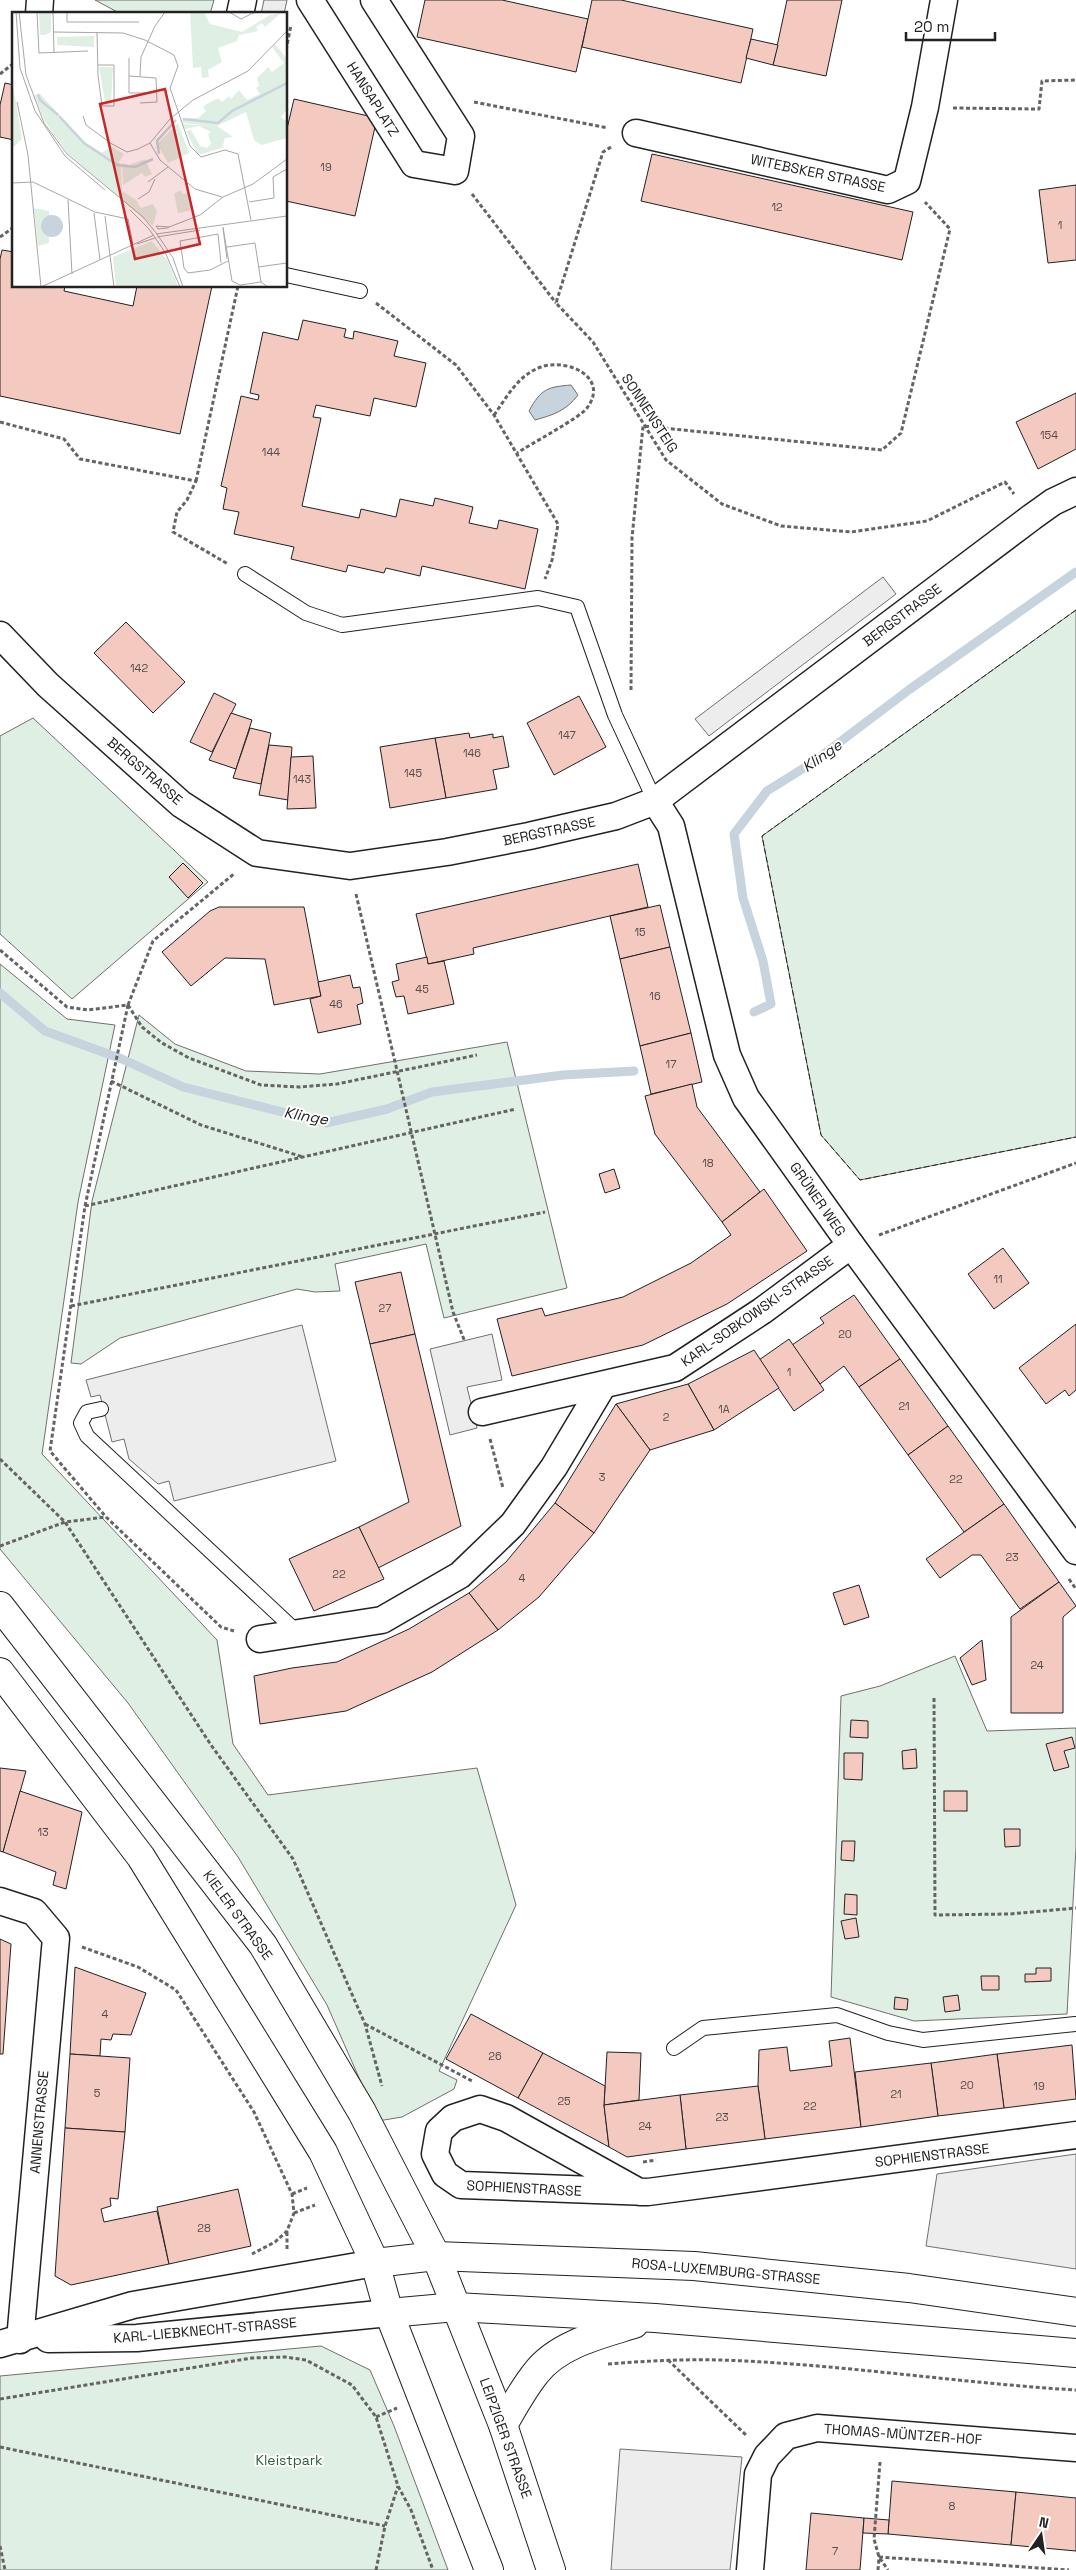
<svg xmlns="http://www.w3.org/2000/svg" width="1076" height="2570" font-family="'Space Grotesk',sans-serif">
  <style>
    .green { fill: #e0efe3; stroke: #6f6f6f }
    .parking { fill: #ededed; stroke: #6f6f6f }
    .water { fill: #c7d3dd; stroke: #6f6f6f }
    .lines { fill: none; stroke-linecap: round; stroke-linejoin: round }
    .stream { stroke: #c7d3dd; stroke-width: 9 }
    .building { fill: #f3c9c0; stroke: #222 }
    .lane-casing { stroke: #222; stroke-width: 16 }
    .street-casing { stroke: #222; stroke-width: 29 }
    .primary-casing { stroke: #222; stroke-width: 30 }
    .path { stroke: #646464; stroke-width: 3; stroke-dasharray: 4 2.5; stroke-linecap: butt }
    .lane { stroke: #fff; stroke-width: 14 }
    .street { stroke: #fff; stroke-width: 26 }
    .primary { stroke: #fff; stroke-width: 28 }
    .fence { stroke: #222; stroke-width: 1; stroke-dasharray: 6 2.5; stroke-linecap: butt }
    .labels { text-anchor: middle; stroke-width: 4; stroke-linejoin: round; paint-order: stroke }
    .number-label { font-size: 11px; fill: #564c4a }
    .street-label { font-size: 14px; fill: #222; stroke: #fff }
    .park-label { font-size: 14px; fill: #2f5e38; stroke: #fff }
    .water-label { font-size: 15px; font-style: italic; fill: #222; stroke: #fff }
    .inset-river { fill: none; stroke: #c7d3dd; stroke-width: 2.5 }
    .inset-road { fill: none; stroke: #a7a7a7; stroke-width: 1 }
    .view { fill: #c62828; fill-opacity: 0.15; stroke: #c62828; stroke-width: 2.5 }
    .inset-edge { fill: none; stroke: #222; stroke-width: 2.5 }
  </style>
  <rect width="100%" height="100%" fill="#fff"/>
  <g class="green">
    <polygon points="95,0 214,0 210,14 121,14"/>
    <polygon points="1076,610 1076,1137 860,1180 821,1135 762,836"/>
    <polygon points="33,718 208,882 72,999 0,934 0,736"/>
    <polygon points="0,964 67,1019 115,1025 78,1202 42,1454 217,1640 233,1744 268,1795 477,1768 516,1905 439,2071 457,2080 454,2089 402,2117 378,2121 327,2005 238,1857 128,1703 0,1549"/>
    <polygon points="139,1015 175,1044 246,1071 320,1074 507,1042 567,1288 444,1318 426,1244 335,1264 340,1291 315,1292 297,1289 120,1338 81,1364 71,1363 92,1201"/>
    <polygon points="955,1656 987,1731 1076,1728 1076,1847 1067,2014 914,2021 831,1997 841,1696 880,1686"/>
    <polygon points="321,2346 370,2370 394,2426 448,2570 0,2570 0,2376"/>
  </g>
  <g class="parking">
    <polygon points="264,0 287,0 284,14 261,14"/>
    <polygon points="883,577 896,594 709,736 695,719"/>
    <polygon points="302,1325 336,1461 174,1501 169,1481 158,1484 129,1459 124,1439 112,1442 100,1395 91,1397 86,1380"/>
    <polygon points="492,1334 502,1380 467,1387 477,1428 450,1435 430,1349"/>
    <polygon points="1076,2154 1076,2269 926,2246 937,2174"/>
    <polygon points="620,2449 742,2457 730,2570 611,2570"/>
  </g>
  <path class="water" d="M571,385l7,10c-12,16 -25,20 -43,25l-6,-9c12,-22 18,-24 42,-26z"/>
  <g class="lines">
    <g class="stream">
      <polyline points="0,993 45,1031 122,1059 183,1087 326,1123 387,1109 432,1092 563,1075 634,1071"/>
      <polyline points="754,1012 771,1004 763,961 743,898 734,834 767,791 812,763 910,689 1076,572"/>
    </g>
  </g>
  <g class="building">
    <polygon points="425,0 502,0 588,19 576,72 417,37"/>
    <polygon points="592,0 621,0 753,29 741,83 582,47"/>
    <polygon points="787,0 842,0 826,76 773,65"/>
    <polygon points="751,39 778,45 773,65 746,58"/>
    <polygon points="5,83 14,85 14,140 0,137 0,105"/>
    <polygon points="294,99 377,118 355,216 286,201 286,133"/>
    <polygon points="652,154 913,212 902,260 641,201"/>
    <polygon points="1076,185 1076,260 1048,263 1039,190"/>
    <polygon points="2,250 14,252 14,286 65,286 64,291 133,306 137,286 212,286 180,434 0,396 0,259"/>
    <polygon points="303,320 346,329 344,337 353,339 354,331 398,341 394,356 426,363 416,407 374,398 370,416 316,405 313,417 321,418 302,506 359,518 361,509 396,517 400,499 433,506 435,498 473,507 469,523 497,529 499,520 538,529 525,589 422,566 420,576 386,568 384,573 348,565 346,572 291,559 294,547 234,534 239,512 223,509 227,488 221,486 241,396 258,400 259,395 250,393 263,332 298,340"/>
    <polygon points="1076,393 1076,449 1038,469 1016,422"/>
    <polygon points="126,622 185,682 153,713 94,653"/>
    <polygon points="214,693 236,704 212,752 190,742"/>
    <polygon points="579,696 606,747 554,775 527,723"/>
    <polygon points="231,713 252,720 236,769 209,760"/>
    <polygon points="250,728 271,733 261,784 233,778"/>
    <polygon points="469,733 470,738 493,734 493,738 503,736 509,767 493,770 497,789 446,798 435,738"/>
    <polygon points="435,738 446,798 390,808 380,747"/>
    <polygon points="269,745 292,747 288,800 259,795"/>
    <polygon points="313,756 316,808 287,809 291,757"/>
    <polygon points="183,863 203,883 188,898 169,877"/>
    <polygon points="638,864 648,907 473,948 474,954 428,964 416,914"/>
    <polygon points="660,905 670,947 620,959 610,916"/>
    <polygon points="219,907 304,907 321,996 274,1005 265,959 225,958 191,986 162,952 210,911"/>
    <polygon points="670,947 691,1033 640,1046 620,959"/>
    <polygon points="427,957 428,964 444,961 454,1004 408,1014 404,996 396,997 392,982 399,980 396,964"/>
    <polygon points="350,975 353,988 360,987 363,1003 357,1005 361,1024 318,1033 310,999 321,996 318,982"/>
    <polygon points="691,1033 702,1082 651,1094 640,1046"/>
    <polygon points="692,1084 697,1107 760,1192 722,1222 655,1134 645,1096"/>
    <polygon points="614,1169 620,1188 605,1193 599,1174"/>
    <polygon points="764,1189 807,1251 727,1304 643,1345 512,1376 497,1319 542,1308 545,1316 623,1297 691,1263 731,1235 722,1222"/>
    <polygon points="1003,1248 1029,1283 994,1309 968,1274"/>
    <polygon points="401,1272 415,1334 370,1344 355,1282"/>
    <polygon points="854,1295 900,1359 859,1387 844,1366 820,1384 792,1345 824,1323 820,1318"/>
    <polygon points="1076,1324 1076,1390 1069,1396 1065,1390 1046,1404 1019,1368"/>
    <polygon points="415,1334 461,1526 378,1568 359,1527 409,1502 370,1344"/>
    <polygon points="789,1339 824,1390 794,1411 759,1360"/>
    <polygon points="754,1350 779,1388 714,1430 688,1384"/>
    <polygon points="900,1359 948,1426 908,1455 859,1387"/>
    <polygon points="688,1384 714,1430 650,1450 616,1404"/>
    <polygon points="616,1404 650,1450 594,1533 555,1503"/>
    <polygon points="948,1426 1004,1504 964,1532 908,1455"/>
    <polygon points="555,1503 594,1533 539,1597 498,1630 469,1593 506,1562"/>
    <polygon points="1004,1504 1059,1582 1020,1609 981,1555 972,1555 940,1578 926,1559"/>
    <polygon points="359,1527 384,1579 314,1611 289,1559"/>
    <polygon points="1059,1582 1076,1606 1063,1617 1063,1713 1011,1713 1011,1617"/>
    <polygon points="859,1585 869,1617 844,1625 833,1593"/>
    <polygon points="469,1593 498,1630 432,1672 346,1711 260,1724 254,1676 292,1668 337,1662 409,1629"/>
    <polygon points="982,1640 986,1680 972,1685 960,1658"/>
    <polygon points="851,1720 868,1721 868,1738 850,1737"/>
    <polygon points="1072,1737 1075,1748 1064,1751 1069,1767 1054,1771 1046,1744"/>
    <polygon points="916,1749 917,1768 903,1769 902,1751"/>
    <polygon points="844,1753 863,1753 862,1780 844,1779"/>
    <polygon points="0,1768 26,1771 3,1852 0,1851"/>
    <polygon points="20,1791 82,1812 66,1889 53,1885 56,1872 3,1852"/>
    <rect x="944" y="1791" width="23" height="20"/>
    <polygon points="1004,1829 1020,1829 1020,1846 1005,1847"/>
    <polygon points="842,1841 855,1841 854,1861 841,1860"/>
    <polygon points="845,1894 857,1895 857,1915 844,1914"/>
    <polygon points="856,1918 859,1937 845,1939 841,1921"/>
    <polygon points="0,1939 11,1944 3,2054 0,2054"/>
    <polygon points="75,1967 146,1993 131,2035 113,2034 111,2040 101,2039 100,2056 70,2054"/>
    <polygon points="1036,1968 1051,1968 1051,1981 1025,1982 1025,1974 1036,1974"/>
    <polygon points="981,1976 999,1976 999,1990 982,1990"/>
    <polygon points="958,1995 960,2010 945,2012 943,1997"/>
    <polygon points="895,1997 908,1999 907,2010 894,2009"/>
    <polygon points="471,2014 543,2053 518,2098 446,2059"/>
    <polygon points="850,2038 861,2127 765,2139 758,2086 759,2050 787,2047 790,2071 832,2066 829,2041"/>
    <polygon points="1072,2045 1076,2099 1004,2108 997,2054"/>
    <polygon points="607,2052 641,2053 639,2100 604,2105"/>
    <polygon points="543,2053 605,2086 604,2105 609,2147 518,2098"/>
    <polygon points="70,2054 130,2058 125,2132 65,2128"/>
    <polygon points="997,2054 1004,2108 938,2116 931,2063"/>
    <polygon points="931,2063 938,2116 861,2127 855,2072"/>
    <polygon points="758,2086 765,2139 686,2149 680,2095"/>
    <polygon points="680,2095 686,2149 627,2157 609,2147 604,2105"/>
    <polygon points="65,2128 125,2132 118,2199 110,2198 111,2206 101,2209 104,2222 157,2211 169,2264 71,2285 55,2276"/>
    <polygon points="238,2189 251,2246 169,2264 157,2207"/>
    <polygon points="892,2481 1016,2492 1011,2545 888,2534"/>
    <polygon points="1016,2492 1076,2498 1076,2551 1011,2545"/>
    <polygon points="811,2513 864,2518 860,2570 806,2570"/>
    <polygon points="864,2518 889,2520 888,2534 863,2533"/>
  </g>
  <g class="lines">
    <defs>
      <g id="lane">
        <polyline points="286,275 360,291"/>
        <polyline points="245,574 306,613 342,625 538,598 577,607 615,715 655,801"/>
        <polyline points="101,1409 87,1412 81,1423 87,1436 298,1633"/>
        <polyline points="674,2048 703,2028 837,2015 888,2033 923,2040 1075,2024"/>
      </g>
      <g id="street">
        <polyline points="310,0 414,164 455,171 461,136 374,0"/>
        <polyline points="39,14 40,0"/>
        <polyline points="240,14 243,0"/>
        <polyline points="636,133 888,190 907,181 925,107 944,0"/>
        <polyline points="0,635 48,685 181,804 257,853 350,866 447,852 529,836 616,816 655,801 1032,517 1053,502 1076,491"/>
        <polyline points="655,801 671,826 727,1055 746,1098 851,1245 1076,1551"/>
        <polyline points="482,1412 675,1368 762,1311 851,1245"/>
        <polyline points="260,1639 382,1620 460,1575 513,1524 554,1467 603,1385"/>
        <polyline points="0,1901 34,1912 56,1938 20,2340"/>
        <polyline points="639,2192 506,2118 480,2109 453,2118 439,2131 435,2154 445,2174 461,2185 648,2192 1076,2135"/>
        <polyline points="48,2339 137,2338 389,2313"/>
        <polyline points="0,2344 133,2305 375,2263"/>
        <polyline points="750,2570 758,2474 767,2456 786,2436 817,2428 1076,2448"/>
      </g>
      <g id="primary">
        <polyline points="0,1606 263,1945 362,2112 436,2256 503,2425 551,2570"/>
        <polyline points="0,1672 141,1857 323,2152 375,2263 389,2313 489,2570"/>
        <polyline points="375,2263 436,2256 694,2266 909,2288 1076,2312"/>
        <polyline points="389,2313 456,2307 655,2318 1076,2353"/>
        <path d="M503,2425c10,-17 20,-36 33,-52 22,-29 66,-39 98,-49"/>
      </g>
    </defs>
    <use href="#lane" class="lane-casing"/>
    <use href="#street" class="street-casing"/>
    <use href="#primary" class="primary-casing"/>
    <g class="path">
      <polyline points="286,50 291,25"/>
      <polyline points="0,74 14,63"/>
      <polyline points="474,102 608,128"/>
      <polyline points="953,108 1039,109 1042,81 1076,80"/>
      <polyline points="611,147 603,152 556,303 593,342 666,460 722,504 781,526 851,532 927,521 1005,482 1014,494"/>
      <polyline points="472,194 556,303"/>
      <polyline points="0,237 14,227"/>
      <polyline points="376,303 456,365 494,415 558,524 552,560 545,579"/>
      <path d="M494,415c13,-18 24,-40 47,-48 26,-9 69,10 46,41 -6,9 -58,37 -70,45"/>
      <polyline points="0,422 64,439 80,459 196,481 187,500 177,512 173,532 228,564"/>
      <polyline points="196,481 238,286"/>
      <polyline points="631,690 632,538 643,426 882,450 901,433 950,229 925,202"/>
      <polyline points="356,894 453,1312 465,1342"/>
      <polyline points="0,950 67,1007 88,1010 128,1005 153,941 235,873"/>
      <polyline points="128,1005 85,1206 50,1451 106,1517 221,1627 234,1631"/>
      <polyline points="128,1005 142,1027 162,1043 189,1058 261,1085 299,1087 337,1084 477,1055"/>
      <polyline points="111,1081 201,1125 303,1157"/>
      <polyline points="85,1206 516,1109"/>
      <polyline points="879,1235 1076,1163"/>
      <polyline points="71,1306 545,1212"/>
      <polyline points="490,1439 503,1488"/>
      <polyline points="0,1459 65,1522 211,1745 293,1859 365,2024 382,2086"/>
      <polyline points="0,1546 65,1522 106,1517"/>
      <polyline points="1069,1579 1076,1589"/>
      <polyline points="934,1698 935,1915 1010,1914 1076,1908"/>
      <polyline points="82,1947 138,1967 176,1990 254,2112 292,2194 294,2213 287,2231 275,2242 252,2254"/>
      <polyline points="365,2024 472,2081"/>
      <polyline points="643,2162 656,2160"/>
      <polyline points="292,2194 307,2188"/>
      <polyline points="294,2213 315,2205"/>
      <polyline points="287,2232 287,2251"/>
      <polyline points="668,2360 747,2436"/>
      <path d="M608,2364c38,-3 75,-5 113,-4 119,4 237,23 355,30"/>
      <polyline points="0,2399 252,2358 285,2357 306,2360 352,2385 376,2417 398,2486 411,2510 433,2570"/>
      <polyline points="376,2417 397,2408"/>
      <polyline points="0,2447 385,2526"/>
      <polyline points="880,2462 874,2539 879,2557 888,2570"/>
      <polyline points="0,2546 5,2570"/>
      <polyline points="376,2570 385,2526 398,2486"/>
      <polyline points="878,2570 879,2557 1069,2570"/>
    </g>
    <use href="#lane" class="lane"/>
    <use href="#street" class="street"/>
    <use href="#primary" class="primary"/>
    <polyline class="fence" points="1076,610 762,836 821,1135 860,1180 1076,1137"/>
  </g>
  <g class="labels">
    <g class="number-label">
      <text x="326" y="171">19</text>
      <text x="777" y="211">12</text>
      <text x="1060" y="229">1</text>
      <text x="1049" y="439">154</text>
      <text x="271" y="456">144</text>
      <text x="139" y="672">142</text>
      <text x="567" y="739">147</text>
      <text x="472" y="757">146</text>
      <text x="413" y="777">145</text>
      <text x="302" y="783">143</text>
      <text x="640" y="936">15</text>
      <text x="422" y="993">45</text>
      <text x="655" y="1000">16</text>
      <text x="336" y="1008">46</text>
      <text x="671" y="1068">17</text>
      <text x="708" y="1167">18</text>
      <text x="998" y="1283">11</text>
      <text x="385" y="1312">27</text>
      <text x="845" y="1338">20</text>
      <text x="789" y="1376">1</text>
      <text x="904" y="1410">21</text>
      <text x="724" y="1413">1A</text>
      <text x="666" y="1421">2</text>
      <text x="602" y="1481">3</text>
      <text x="956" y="1483">22</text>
      <text x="1012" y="1561">23</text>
      <text x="339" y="1578">22</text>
      <text x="522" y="1582">4</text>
      <text x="1037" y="1669">24</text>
      <text x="43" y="1836">13</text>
      <text x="105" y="2018">4</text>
      <text x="495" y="2060">26</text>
      <text x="967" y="2089">20</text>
      <text x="1039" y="2090">19</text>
      <text x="97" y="2097">5</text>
      <text x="896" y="2098">21</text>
      <text x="564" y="2105">25</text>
      <text x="810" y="2110">22</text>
      <text x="722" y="2121">23</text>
      <text x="645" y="2130">24</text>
      <text x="204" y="2232">28</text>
      <text x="952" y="2510">8</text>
      <text x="835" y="2555">7</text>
    </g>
    <g class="street-label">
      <text transform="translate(373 99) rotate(58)" y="5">HANSAPLATZ</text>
      <text transform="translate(818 173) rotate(12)" y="5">WITEBSKER STRASSE</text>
      <text transform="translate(650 413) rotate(57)" y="5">SONNENSTEIG</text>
      <text transform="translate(902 615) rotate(-37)" y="5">BERGSTRASSE</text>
      <text transform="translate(145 771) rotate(41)" y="5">BERGSTRASSE</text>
      <text transform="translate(549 831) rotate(-12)" y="5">BERGSTRASSE</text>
      <text transform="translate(818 1199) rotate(55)" y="5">GRÜNER WEG</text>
      <text transform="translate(757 1311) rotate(-35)" y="5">KARL-SOBKOWSKI-STRASSE</text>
      <text transform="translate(238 1915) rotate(54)" y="5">KIELER STRASSE</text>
      <text transform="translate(39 2122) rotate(-85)" y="5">ANNENSTRASSE</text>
      <text transform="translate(932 2155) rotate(-7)" y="5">SOPHIENSTRASSE</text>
      <text transform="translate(524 2188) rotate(3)" y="5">SOPHIENSTRASSE</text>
      <text transform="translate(726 2271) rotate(5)" y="5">ROSA-LUXEMBURG-STRASSE</text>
      <text transform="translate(205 2330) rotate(-5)" y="5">KARL-LIEBKNECHT-STRASSE</text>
      <text transform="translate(903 2434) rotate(4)" y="5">THOMAS-MÜNTZER-HOF</text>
      <text transform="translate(506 2438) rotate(70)" y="5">LEIPZIGER STRASSE</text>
    </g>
    <g class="park-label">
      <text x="289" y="2465">Kleistpark</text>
    </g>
    <g class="water-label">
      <text transform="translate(822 756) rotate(-35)" y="5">Klinge</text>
      <text transform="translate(306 1116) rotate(10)" y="5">Klinge</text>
    </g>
  </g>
  <g transform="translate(12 12)">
    <rect width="275" height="275" fill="#fff"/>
    <path d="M27,0h12v20l-6,3h-5zM178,0h14l6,12 32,8 28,-17 11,-2 -16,14 -3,-4 -6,4 2,4 -19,4 -2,6 -19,7 4,14 -14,8 1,7 -7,1 -1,-11 -8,1zM82,24v11l-37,-2v-8zM263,32l12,15v50l-6,8 6,5v16l-26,7 -7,-5 -8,-28 -29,14 16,11 -8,1 -3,10 -24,7 -12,-24 5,-1 9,16 7,2 4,-4 -3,-10 3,-2 -12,-6 -14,3 -2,-5 31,2 -31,-3 -1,-5h16l8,-7 -3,-4 2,-2 13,-7 4,4 7,-6 2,3 8,-9 8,10 13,-6 -4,-6 3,-2 -2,-8 11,-11 4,5 12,-9 -12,-16zM87,55h14l-2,37 -6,-2zM0,67l10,60 -10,9 1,-33zM28,82l47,50 34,20 1,27 14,9 5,8 12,-4 4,7 -4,15 -85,-72 -23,-32 -11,-27zM166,111l11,30 -21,10 -11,-19zM100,135l12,7 -6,9 -17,-10zM133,147l7,15 -7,3 -3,-4 -19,12 -1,-22 7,2zM168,178l3,4 6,-1 3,17 -14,3 -4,-19zM22,196l15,3v32l-11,3zM140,229l16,20 10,26h-62l-3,-30z" fill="#e0efe3"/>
    <path d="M29 214a11 11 0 1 1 22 0a11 11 0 1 1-22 0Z" fill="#c7d3dd"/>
    <path class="inset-river" d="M26,82l2,6 18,15M47,104l25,27 33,22 18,2 18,-8M171,107l35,4 14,-12 55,-28M147,142l-2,-13 19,-21"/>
    <path class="inset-road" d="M4,0l4,56 15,43 30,45 40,34M7,0l7,63 18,48 23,31 76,63 14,17 16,24 10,29M25,0l2,41 49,-2M41,0l1,41M55,0v10h72M217,0l12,7 14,-7M42,20l69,1 22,7 29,15 4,11 -8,22 20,58 11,11 24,-7 13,4 13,66M85,20l1,43 4,31h12v-41h-16M117,46v35h17M117,64l27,2 1,24 -17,1M128,64l1,-19 14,-31 10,-14M5,90l11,53 13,132M71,104l3,9 26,19 15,8 11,-3 12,-6 20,-24 23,-19 55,-29 39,-40M138,131l10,17 35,29 27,8M136,170l20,-15M0,171l21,-1 62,30 33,7 5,26M126,187l11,-7 6,-13M56,188l4,74M237,190l25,-4 -1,-21 14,-8M118,198l19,19 16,23 15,35M82,201l6,47M93,204l9,71M157,215l-13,-1 2,3 9,-1 2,-1 31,-12 23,-18 30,-13 34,-25M211,215l9,54 8,4 21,-3 7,5M211,216l4,31M144,222l131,-18M145,225l43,-7M125,232l18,-6M215,235l28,-4 6,39M209,251l-3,-29 -38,7 4,27 4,5 22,-3 18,-9M246,255l29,-4M29,275l113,-52"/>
    <path class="view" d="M153,77l35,155 -65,15 -35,-155z"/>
    <rect width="275" height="275" class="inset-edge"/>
  </g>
  <g transform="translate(1041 2535) rotate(13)" stroke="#ffffff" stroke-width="4" paint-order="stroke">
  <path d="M0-4L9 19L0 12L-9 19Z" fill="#222222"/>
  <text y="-8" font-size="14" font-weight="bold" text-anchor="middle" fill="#222222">N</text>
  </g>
  <path d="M906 32v8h89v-8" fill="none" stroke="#222222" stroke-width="2.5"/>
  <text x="914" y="32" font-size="15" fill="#222222" stroke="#ffffff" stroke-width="4" paint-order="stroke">20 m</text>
</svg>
